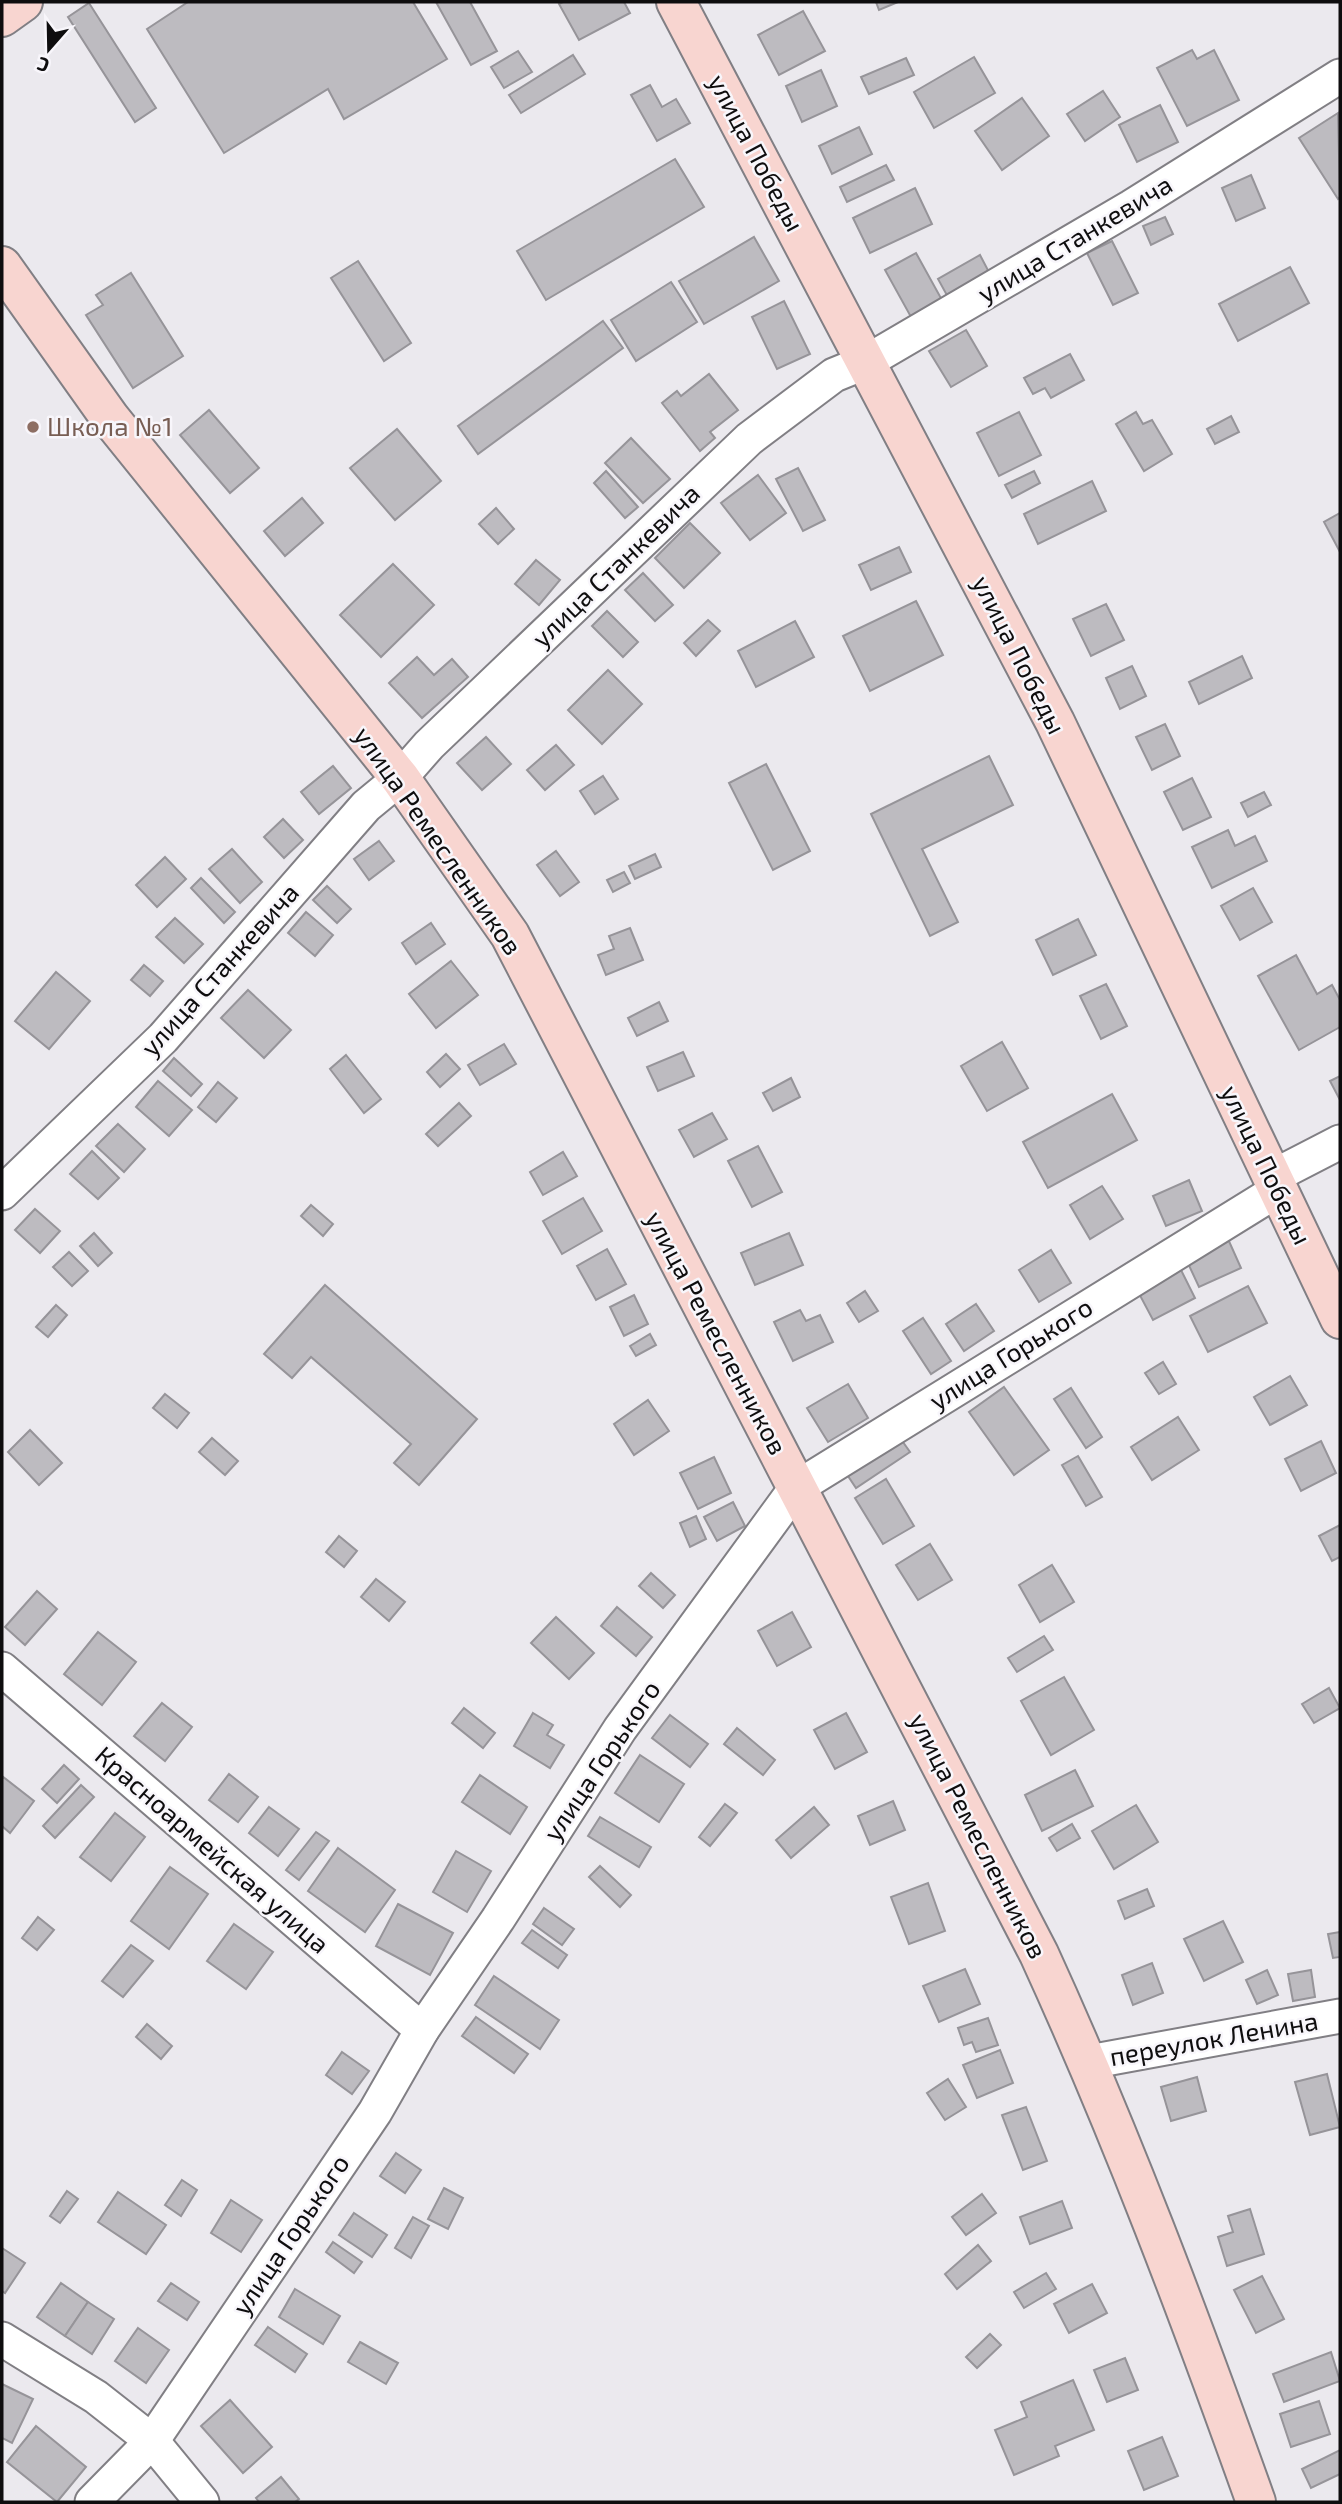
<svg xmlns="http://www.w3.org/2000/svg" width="1342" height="2504" font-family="'Exo 2',sans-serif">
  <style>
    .building { fill: #bdbbc0; stroke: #969499; stroke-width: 2 }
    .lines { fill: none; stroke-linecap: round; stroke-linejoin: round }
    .street-casing { stroke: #817f84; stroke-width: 37 }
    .secondary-casing { stroke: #817f84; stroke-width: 42 }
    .street { stroke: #fff; stroke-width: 33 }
    .secondary { stroke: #f8d5d0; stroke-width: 38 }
    .education-dot { fill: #8d6e63; stroke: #f8f6fb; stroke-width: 2.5 }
    .labels { text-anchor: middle; stroke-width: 5; stroke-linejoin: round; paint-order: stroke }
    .street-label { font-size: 26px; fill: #0e0d0e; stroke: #f8f6fb }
    .education-label { font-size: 26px; fill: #785e54; stroke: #f8f6fb; text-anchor: start }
  </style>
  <rect width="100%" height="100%" fill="#ebe9ee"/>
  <g class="building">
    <polygon points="188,2 413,2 447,59 344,119 328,89 224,153 147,29"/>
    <polygon points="436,2 470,2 497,51 471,65"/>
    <polygon points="563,2 624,2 630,13 579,40 559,4"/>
    <polygon points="876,2 898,2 879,10"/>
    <polygon points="89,3 156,108 135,122 68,17"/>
    <polygon points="803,11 825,51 779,75 758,35"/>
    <polygon points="1192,50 1197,59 1214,50 1239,100 1187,126 1157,68"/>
    <polygon points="518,51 532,72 504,88 491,67"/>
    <polygon points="573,55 585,74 521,113 509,95"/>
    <polygon points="974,57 995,93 934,128 914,92"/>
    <polygon points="906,58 914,75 869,94 861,77"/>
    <polygon points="821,70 837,106 802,122 786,86"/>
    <polygon points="650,85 662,107 676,99 690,123 657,141 631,95"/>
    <polygon points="1103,91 1120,117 1085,141 1067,114"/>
    <polygon points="1022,98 1049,136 1002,170 975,131"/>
    <polygon points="1160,105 1178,142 1137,162 1119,125"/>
    <polygon points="1338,113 1340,197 1338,199 1299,138"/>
    <polygon points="859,127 872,154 832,174 819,146"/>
    <polygon points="675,159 704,207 546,300 517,251"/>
    <polygon points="886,165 894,180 847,202 840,187"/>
    <polygon points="1251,175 1265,208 1236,221 1222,188"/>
    <polygon points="915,188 932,224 870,253 853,218"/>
    <polygon points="1165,217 1173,234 1151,245 1143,226"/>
    <polygon points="754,237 779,281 704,324 679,281"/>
    <polygon points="1112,241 1138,293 1113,305 1087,253"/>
    <polygon points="916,253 942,300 911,317 885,270"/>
    <polygon points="980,255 991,276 949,299 938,279"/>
    <polygon points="358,261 411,343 384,361 331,278"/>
    <polygon points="1290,267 1309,303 1238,341 1219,304"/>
    <polygon points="131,273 183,356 133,388 86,315 103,305 96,295"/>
    <polygon points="671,282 697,322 636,361 611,320"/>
    <polygon points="784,301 810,354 777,369 752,317"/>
    <polygon points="603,321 623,348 478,454 458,426"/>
    <polygon points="966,330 987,366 951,387 929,351"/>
    <polygon points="1070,354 1084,380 1051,398 1045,388 1033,394 1024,378"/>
    <polygon points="709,374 738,410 710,432 715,438 700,451 662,403 677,391 681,396"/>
    <polygon points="209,410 259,468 230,493 180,435"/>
    <polygon points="1019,412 1041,455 999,476 977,433"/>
    <polygon points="1136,412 1143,424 1152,420 1172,454 1144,471 1116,424"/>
    <polygon points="1231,416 1239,432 1215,444 1207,429"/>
    <polygon points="397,429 441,481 395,520 350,468"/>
    <polygon points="631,438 670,479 643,503 605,463"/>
    <polygon points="798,468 825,520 803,531 776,479"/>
    <polygon points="606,471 638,507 625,518 594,483"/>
    <polygon points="1034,471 1040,483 1012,498 1005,485"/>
    <polygon points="758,475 786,513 750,540 721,503"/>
    <polygon points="1092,481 1106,511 1038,544 1024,514"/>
    <polygon points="302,498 323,523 285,556 264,531"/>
    <polygon points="496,508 514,529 498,544 479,524"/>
    <polygon points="1340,513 1340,552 1324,522"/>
    <polygon points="690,523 720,553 684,588 655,558"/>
    <polygon points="899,547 911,572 871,590 859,565"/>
    <polygon points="536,560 560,580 539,605 515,584"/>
    <polygon points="393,564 434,605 381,657 340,615"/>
    <polygon points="643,573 673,605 655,621 625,590"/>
    <polygon points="916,601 943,655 870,691 843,636"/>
    <polygon points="1106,604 1124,640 1091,656 1073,619"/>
    <polygon points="607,611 638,642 623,657 592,626"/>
    <polygon points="708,620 720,631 696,656 684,643"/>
    <polygon points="795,621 814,657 756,687 738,651"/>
    <polygon points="1242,656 1252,678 1199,704 1189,682"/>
    <polygon points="417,657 434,675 452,659 468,677 422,718 389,683"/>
    <polygon points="1132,666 1146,696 1120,709 1106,678"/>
    <polygon points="608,670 642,704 602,744 568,710"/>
    <polygon points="1165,724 1180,756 1152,770 1136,737"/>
    <polygon points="486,737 511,764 482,790 457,763"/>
    <polygon points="556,745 574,765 545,790 527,770"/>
    <polygon points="989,756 1013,805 922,849 958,922 930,936 871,814"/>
    <polygon points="766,764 810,851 773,870 729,783"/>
    <polygon points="333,766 351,788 319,814 301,792"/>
    <polygon points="603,776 618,799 595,814 580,791"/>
    <polygon points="1192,778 1211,817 1183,830 1164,792"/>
    <polygon points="1264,792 1271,805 1248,817 1241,803"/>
    <polygon points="283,819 303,840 284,858 264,837"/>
    <polygon points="1228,830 1235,846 1255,836 1267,861 1212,888 1192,847"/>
    <polygon points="379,841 394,861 369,880 354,859"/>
    <polygon points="232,849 262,882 240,903 209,869"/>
    <polygon points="556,851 579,882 560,896 537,865"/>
    <polygon points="655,854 661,867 635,879 629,866"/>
    <polygon points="165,857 186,879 157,907 136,885"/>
    <polygon points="624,872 630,883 613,892 607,880"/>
    <polygon points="201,878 235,912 224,923 191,888"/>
    <polygon points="327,886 351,909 337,923 313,900"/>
    <polygon points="1253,888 1272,922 1240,940 1221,906"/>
    <polygon points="306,912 333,935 315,956 288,933"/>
    <polygon points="175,918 203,944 184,963 156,937"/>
    <polygon points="1078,919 1096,955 1053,975 1036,940"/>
    <polygon points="431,923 445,944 416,964 402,943"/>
    <polygon points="630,928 643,960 606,975 598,955 614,949 609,936"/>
    <polygon points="1296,955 1317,994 1332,985 1340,1000 1340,1027 1299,1050 1258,976"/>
    <polygon points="451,961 478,995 436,1028 409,994"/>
    <polygon points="144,965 163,981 150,996 131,980"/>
    <polygon points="56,972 90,1001 49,1049 15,1021"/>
    <polygon points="1106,984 1127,1026 1101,1039 1080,996"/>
    <polygon points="248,990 291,1030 264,1058 221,1018"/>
    <polygon points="659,1002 668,1021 637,1036 628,1018"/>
    <polygon points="1002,1042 1028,1088 987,1111 961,1066"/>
    <polygon points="504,1044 516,1064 480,1085 468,1065"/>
    <polygon points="683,1052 694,1076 658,1091 647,1067"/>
    <polygon points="446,1054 460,1069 440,1087 427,1072"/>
    <polygon points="346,1055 381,1099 364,1113 330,1069"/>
    <polygon points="174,1058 202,1084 191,1096 163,1071"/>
    <polygon points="1340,1076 1340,1100 1330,1081"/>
    <polygon points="791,1078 800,1097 773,1111 763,1093"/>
    <polygon points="158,1081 192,1110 169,1136 136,1107"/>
    <polygon points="218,1082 237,1098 216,1122 198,1107"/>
    <polygon points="1112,1094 1137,1140 1048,1188 1023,1142"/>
    <polygon points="459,1103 471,1116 438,1146 426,1134"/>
    <polygon points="712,1113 727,1139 694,1157 679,1130"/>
    <polygon points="118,1124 145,1149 124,1172 96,1146"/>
    <polygon points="758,1146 782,1192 752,1207 728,1161"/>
    <polygon points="92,1151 119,1178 98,1199 70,1174"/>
    <polygon points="563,1152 577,1176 543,1195 530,1172"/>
    <polygon points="1189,1180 1202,1211 1166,1226 1153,1196"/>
    <polygon points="1102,1186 1123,1219 1090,1239 1070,1205"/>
    <polygon points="583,1198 602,1231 562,1254 543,1221"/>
    <polygon points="311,1205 333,1224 323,1236 301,1216"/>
    <polygon points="35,1209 60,1231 40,1253 15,1230"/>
    <polygon points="94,1233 112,1253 98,1266 80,1246"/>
    <polygon points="789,1233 803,1265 755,1285 741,1253"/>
    <polygon points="1228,1239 1241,1268 1199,1287 1186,1259"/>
    <polygon points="607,1249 626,1284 596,1300 577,1266"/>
    <polygon points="1051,1250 1071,1283 1039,1302 1019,1270"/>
    <polygon points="69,1252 88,1271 72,1286 53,1267"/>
    <polygon points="1178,1264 1195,1298 1153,1320 1135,1286"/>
    <polygon points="325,1285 477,1419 419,1485 394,1463 411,1444 311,1357 292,1378 264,1354"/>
    <polygon points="1248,1286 1267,1323 1208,1352 1190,1316"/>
    <polygon points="865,1291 878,1311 859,1322 847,1303"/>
    <polygon points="634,1295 648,1324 624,1336 610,1307"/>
    <polygon points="976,1304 994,1331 964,1351 946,1324"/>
    <polygon points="56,1305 67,1315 48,1337 36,1327"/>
    <polygon points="800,1310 806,1321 820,1315 833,1342 793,1361 774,1322"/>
    <polygon points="923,1318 951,1361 931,1374 903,1331"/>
    <polygon points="650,1334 656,1345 636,1356 630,1346"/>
    <polygon points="1163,1362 1176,1384 1159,1394 1145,1373"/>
    <polygon points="1290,1376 1307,1405 1270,1425 1254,1397"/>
    <polygon points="848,1384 868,1418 828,1442 807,1408"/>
    <polygon points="1004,1387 1049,1450 1014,1475 969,1412"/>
    <polygon points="1071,1388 1102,1437 1086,1448 1054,1399"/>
    <polygon points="165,1394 189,1413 177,1428 153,1408"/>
    <polygon points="648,1400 669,1431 634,1455 614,1424"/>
    <polygon points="1178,1417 1199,1450 1152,1480 1131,1447"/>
    <polygon points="30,1430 62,1463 39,1485 8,1452"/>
    <polygon points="898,1435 910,1452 856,1488 844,1470"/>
    <polygon points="212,1438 238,1461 225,1475 199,1452"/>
    <polygon points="1321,1441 1336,1473 1301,1491 1285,1459"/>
    <polygon points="1078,1456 1102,1497 1086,1506 1062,1465"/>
    <polygon points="714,1457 731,1493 698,1509 680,1473"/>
    <polygon points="886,1479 914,1526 883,1544 855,1498"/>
    <polygon points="733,1502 745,1526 717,1541 704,1517"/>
    <polygon points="696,1516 706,1539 690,1547 680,1523"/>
    <polygon points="1340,1525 1340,1557 1332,1561 1319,1536"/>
    <polygon points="339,1536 357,1551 344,1567 326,1552"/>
    <polygon points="930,1544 952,1580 918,1600 896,1565"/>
    <polygon points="1052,1565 1074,1602 1040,1622 1019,1585"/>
    <polygon points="651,1573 675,1595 663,1608 639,1586"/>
    <polygon points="376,1579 405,1602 389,1621 361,1597"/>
    <polygon points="37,1591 57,1609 25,1645 5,1627"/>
    <polygon points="617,1607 652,1637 636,1656 601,1626"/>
    <polygon points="792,1612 811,1647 777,1666 758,1631"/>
    <polygon points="556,1617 594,1653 569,1679 531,1643"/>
    <polygon points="98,1632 136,1662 102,1705 64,1674"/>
    <polygon points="1044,1636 1053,1650 1017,1672 1008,1658"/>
    <polygon points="1064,1677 1094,1730 1051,1755 1021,1701"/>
    <polygon points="1329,1688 1340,1708 1314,1723 1302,1704"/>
    <polygon points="162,1703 192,1727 165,1761 134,1736"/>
    <polygon points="464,1708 495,1733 483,1748 452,1723"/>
    <polygon points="533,1713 553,1725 547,1735 564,1745 550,1768 514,1746"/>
    <polygon points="846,1713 867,1752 835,1769 814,1730"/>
    <polygon points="670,1715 708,1744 690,1767 652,1738"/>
    <polygon points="737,1728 775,1760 763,1775 724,1744"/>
    <polygon points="640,1755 684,1784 659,1822 615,1793"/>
    <polygon points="64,1765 79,1779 57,1803 42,1789"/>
    <polygon points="1075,1770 1093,1806 1042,1831 1025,1795"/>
    <polygon points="229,1774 258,1797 238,1822 209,1800"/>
    <polygon points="480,1775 527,1807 510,1834 462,1802"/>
    <polygon points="2,1776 34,1801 10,1833 2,1826"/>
    <polygon points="81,1785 94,1797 55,1838 43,1826"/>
    <polygon points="893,1801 905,1830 870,1845 858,1816"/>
    <polygon points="725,1804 737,1813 710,1846 699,1837"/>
    <polygon points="1136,1805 1158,1842 1114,1869 1092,1831"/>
    <polygon points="269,1807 299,1829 278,1856 249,1833"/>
    <polygon points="814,1807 829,1825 791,1858 776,1840"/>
    <polygon points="115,1813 145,1837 111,1881 80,1857"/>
    <polygon points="600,1817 651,1847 639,1867 588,1836"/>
    <polygon points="1072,1824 1080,1838 1057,1851 1049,1838"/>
    <polygon points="316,1832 329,1841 299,1880 286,1870"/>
    <polygon points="338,1848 395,1890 365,1932 308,1891"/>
    <polygon points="456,1851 491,1871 467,1912 433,1892"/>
    <polygon points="600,1866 631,1895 620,1907 589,1877"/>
    <polygon points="170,1867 208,1894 169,1949 131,1921"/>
    <polygon points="928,1883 945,1931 909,1944 891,1897"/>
    <polygon points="1147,1889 1154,1906 1125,1919 1118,1901"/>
    <polygon points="398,1904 453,1933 430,1975 376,1946"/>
    <polygon points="544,1908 574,1929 562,1945 533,1924"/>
    <polygon points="38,1917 54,1930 37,1950 22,1938"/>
    <polygon points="1223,1921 1243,1962 1204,1981 1184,1939"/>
    <polygon points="234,1924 273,1952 246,1989 207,1961"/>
    <polygon points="532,1930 567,1955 558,1968 522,1943"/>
    <polygon points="1340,1932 1340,1957 1333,1958 1328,1934"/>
    <polygon points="131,1945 153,1961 123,1997 102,1981"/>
    <polygon points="1152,1963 1163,1993 1133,2005 1122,1975"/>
    <polygon points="965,1969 980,2004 939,2022 923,1986"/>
    <polygon points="1267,1970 1278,1995 1257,2004 1246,1980"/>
    <polygon points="1311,1970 1315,1997 1293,2001 1288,1974"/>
    <polygon points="494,1976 559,2020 540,2049 475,2005"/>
    <polygon points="476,2017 528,2054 514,2073 462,2036"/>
    <polygon points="988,2018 998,2045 976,2052 972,2042 964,2045 958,2028"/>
    <polygon points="147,2024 172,2046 161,2059 136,2037"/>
    <polygon points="1000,2050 1013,2083 977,2098 963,2065"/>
    <polygon points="342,2052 369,2071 352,2094 326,2075"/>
    <polygon points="1327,2074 1340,2127 1310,2135 1295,2082"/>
    <polygon points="1197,2077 1206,2111 1171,2121 1161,2087"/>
    <polygon points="948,2079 966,2107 945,2120 927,2093"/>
    <polygon points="1026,2107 1047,2161 1023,2170 1002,2115"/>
    <polygon points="396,2153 421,2170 405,2193 380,2176"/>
    <polygon points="182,2180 197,2190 181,2216 165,2205"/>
    <polygon points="444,2188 463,2198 448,2229 428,2219"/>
    <polygon points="67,2191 78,2199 60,2223 50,2216"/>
    <polygon points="118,2192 166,2225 146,2254 98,2222"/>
    <polygon points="982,2194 996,2213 966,2235 952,2217"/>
    <polygon points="231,2200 262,2220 241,2252 211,2233"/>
    <polygon points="1062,2201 1072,2228 1030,2244 1020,2217"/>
    <polygon points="1250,2209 1264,2254 1227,2266 1218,2237 1233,2232 1228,2216"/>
    <polygon points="354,2213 387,2235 372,2257 339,2235"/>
    <polygon points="413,2217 429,2226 411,2258 395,2248"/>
    <polygon points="333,2242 362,2262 354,2273 326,2252"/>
    <polygon points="978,2245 991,2261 957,2289 945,2274"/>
    <polygon points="2,2248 25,2263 5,2293 2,2291"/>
    <polygon points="1046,2273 1056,2289 1024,2308 1014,2292"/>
    <polygon points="1262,2276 1284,2319 1256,2333 1234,2290"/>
    <polygon points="61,2283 88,2302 65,2336 37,2317"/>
    <polygon points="171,2283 199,2302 187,2320 158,2301"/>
    <polygon points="1092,2284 1107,2313 1069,2333 1054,2304"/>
    <polygon points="295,2289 340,2316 323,2344 279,2317"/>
    <polygon points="88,2302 114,2319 92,2354 65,2336"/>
    <polygon points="268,2327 307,2354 295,2372 255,2345"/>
    <polygon points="138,2328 169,2350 146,2383 115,2361"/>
    <polygon points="990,2334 1001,2345 977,2368 966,2357"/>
    <polygon points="360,2342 398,2363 386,2384 348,2362"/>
    <polygon points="1331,2352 1340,2381 1284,2402 1273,2374"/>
    <polygon points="1125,2358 1138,2390 1107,2402 1094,2370"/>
    <polygon points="1073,2380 1094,2430 1055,2446 1059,2456 1014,2475 995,2430 1027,2417 1021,2402"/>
    <polygon points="2,2384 33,2399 12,2443 2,2438"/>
    <polygon points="230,2400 272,2447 243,2473 201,2426"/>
    <polygon points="1319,2401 1330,2434 1291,2447 1280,2414"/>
    <polygon points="36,2426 86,2467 57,2502 7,2462"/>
    <polygon points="1162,2437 1178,2476 1144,2490 1128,2451"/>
    <polygon points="1340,2450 1340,2474 1311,2488 1302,2469"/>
    <polygon points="281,2477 299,2499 295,2502 259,2502 256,2498"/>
  </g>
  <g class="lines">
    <defs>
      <g id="street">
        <polyline points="1272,1177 1340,1142"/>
        <polyline points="2,1193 163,1038 366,806 400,778 429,745 749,439 834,375 866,362 1131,207 1340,76"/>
        <polyline points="2,1669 422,2030"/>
        <polyline points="1089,2062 1340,2016"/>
        <polyline points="2,2339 96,2397 152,2441 202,2502"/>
        <polyline points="92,2502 152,2441 375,2112 422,2030 498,1919 620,1729 796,1488 1278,1190"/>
      </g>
      <g id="secondary">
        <polyline points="676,2 1055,722 1340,1319"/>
        <polyline points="2,17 23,2"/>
        <path d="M2,266l108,152 290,360 110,157 529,1019c82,179 151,363 217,548"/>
      </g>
    </defs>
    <use href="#street" class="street-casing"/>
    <use href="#secondary" class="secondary-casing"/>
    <use href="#street" class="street"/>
    <use href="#secondary" class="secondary"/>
  </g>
  <circle class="education-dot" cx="33" cy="427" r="7"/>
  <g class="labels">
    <g class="street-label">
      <text transform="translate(756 153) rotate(62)" y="9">улица Победы</text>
      <text transform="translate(1075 239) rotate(-31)" y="9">улица Станкевича</text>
      <text transform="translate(616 566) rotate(-44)" y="9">улица Станкевича</text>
      <text transform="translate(1019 655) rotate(63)" y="9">улица Победы</text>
      <text transform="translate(438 841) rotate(55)" y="9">улица Ремесленников</text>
      <text transform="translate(220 970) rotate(-48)" y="9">улица Станкевича</text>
      <text transform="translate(1266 1165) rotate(64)" y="9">улица Победы</text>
      <text transform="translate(716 1333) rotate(62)" y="9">улица Ремесленников</text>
      <text transform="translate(1011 1354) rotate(-32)" y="9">улица Горького</text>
      <text transform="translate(602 1761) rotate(-56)" y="9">улица Горького</text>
      <text transform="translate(978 1836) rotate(63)" y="9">улица Ремесленников</text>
      <text transform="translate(212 1850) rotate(41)" y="9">Красноармейская улица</text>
      <text transform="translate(1214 2039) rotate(-10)" y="9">переулок Ленина</text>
      <text transform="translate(291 2235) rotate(-56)" y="9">улица Горького</text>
    </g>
    <g class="education-label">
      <text x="47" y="436">Школа №1</text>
    </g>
  </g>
  <rect width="1342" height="2504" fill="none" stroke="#0e0d0e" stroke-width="7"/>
  <g transform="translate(49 49) rotate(200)" stroke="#f8f6fb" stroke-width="5" paint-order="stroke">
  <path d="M0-5L12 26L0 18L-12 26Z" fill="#0e0d0e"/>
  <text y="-10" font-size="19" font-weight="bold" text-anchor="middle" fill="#0e0d0e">С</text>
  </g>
</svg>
